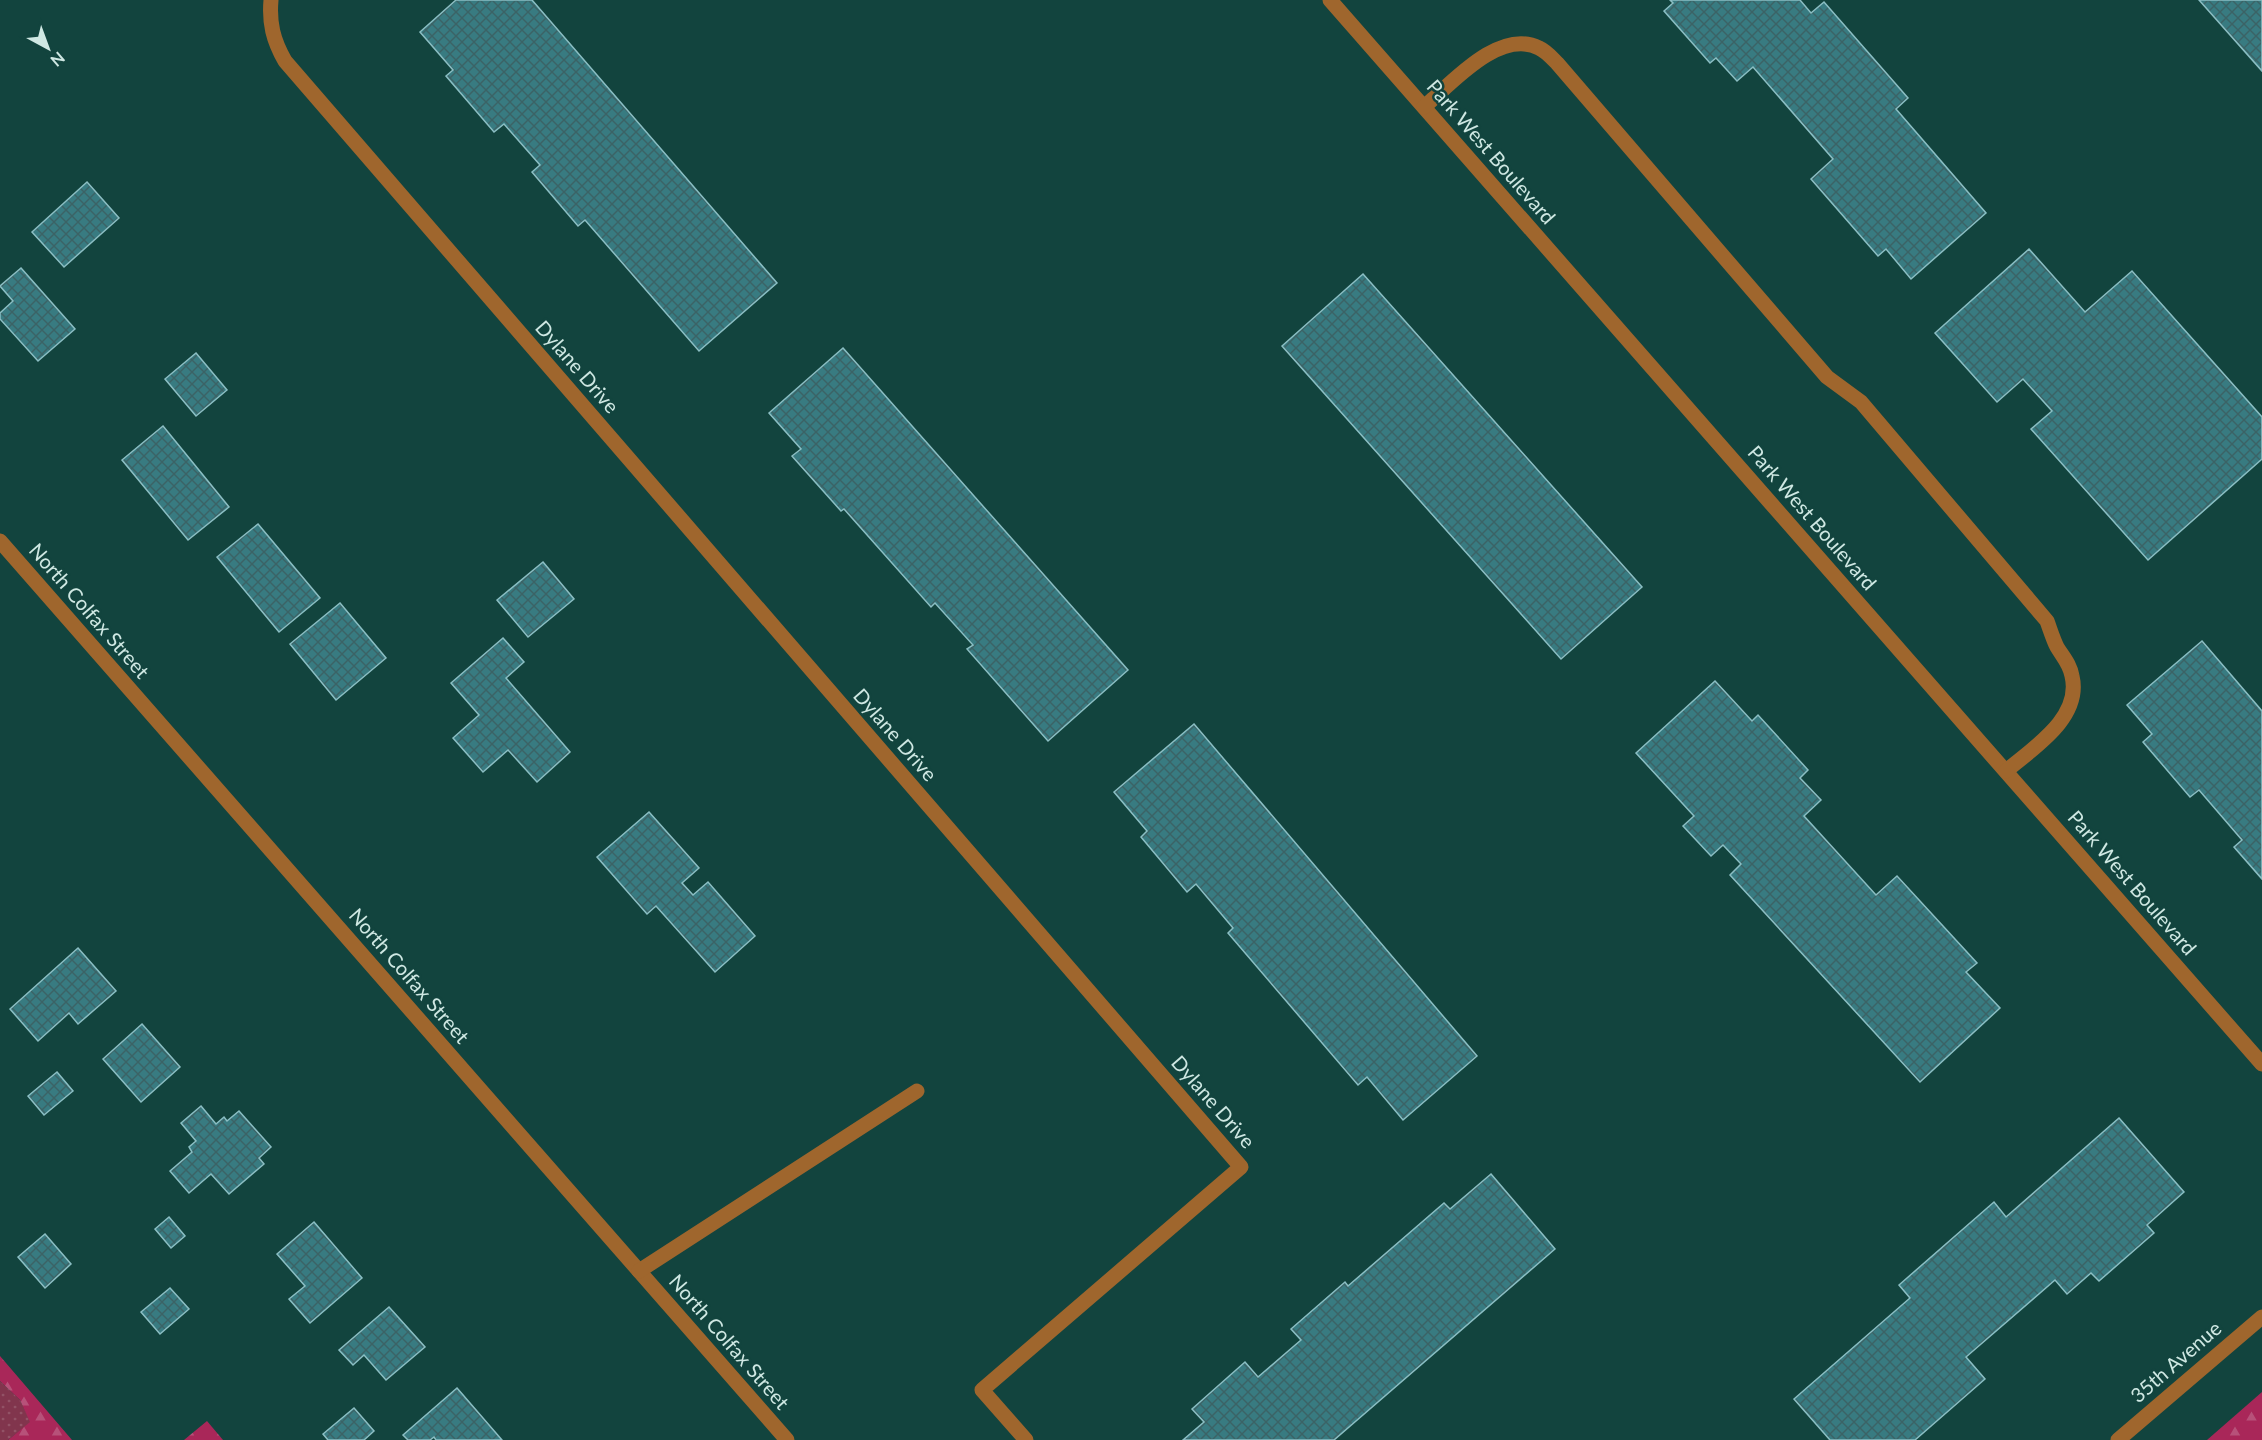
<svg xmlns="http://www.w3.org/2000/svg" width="2262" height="1440" font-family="Lato,sans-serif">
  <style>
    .grass { fill: url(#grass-dots) }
    .forest { fill: url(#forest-firs) }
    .building { fill: url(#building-cross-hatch); stroke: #8bbec3; stroke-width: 1.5 }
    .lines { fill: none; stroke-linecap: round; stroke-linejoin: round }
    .minor { stroke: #9f662d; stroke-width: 15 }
    .labels { text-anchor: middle; stroke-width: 5; stroke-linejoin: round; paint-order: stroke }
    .street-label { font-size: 20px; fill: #cfe8e3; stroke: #12443e }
  </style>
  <defs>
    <pattern id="grass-dots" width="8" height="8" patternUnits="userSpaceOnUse" patternTransform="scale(1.5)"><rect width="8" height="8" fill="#81354d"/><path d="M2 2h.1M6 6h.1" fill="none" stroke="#925266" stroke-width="1.8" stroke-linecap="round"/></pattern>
    <pattern id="forest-firs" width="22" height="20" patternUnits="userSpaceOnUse" patternTransform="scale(1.5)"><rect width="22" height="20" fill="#a92759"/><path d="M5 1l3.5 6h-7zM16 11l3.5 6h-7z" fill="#b75179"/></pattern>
    <pattern id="building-cross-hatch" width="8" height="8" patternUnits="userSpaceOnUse" patternTransform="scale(1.5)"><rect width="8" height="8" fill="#387b81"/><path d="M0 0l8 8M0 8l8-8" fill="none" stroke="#3b6366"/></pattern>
  </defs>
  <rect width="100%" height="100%" fill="#12443e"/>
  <polygon class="grass" points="0,1381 20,1400 31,1422 8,1440 0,1440"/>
  <g class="forest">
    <polygon points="0,1356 72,1440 8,1440 30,1422 20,1400 0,1381"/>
    <polygon points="2262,1392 2262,1440 2207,1440"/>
    <polygon points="207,1421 223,1440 184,1440"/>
  </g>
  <g class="building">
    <polygon points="456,0 532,0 777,283 699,351 585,220 578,226 532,172 540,165 504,124 494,132 446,76 453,70 420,32"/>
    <polygon points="1670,0 1800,0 1811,13 1824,2 1908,98 1896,109 1986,213 1911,279 1886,249 1878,256 1811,179 1833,159 1753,67 1737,81 1716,58 1710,63 1664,11 1673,3"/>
    <polygon points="2199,0 2262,0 2262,71"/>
    <polygon points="87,182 119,218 64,267 32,232"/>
    <polygon points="2029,249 2085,312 2132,271 2262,417 2262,459 2148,560 2031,429 2052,411 2023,379 1997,402 1935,333"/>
    <polygon points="21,268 75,329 38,361 0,319 0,313 13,301 0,286"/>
    <polygon points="1363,274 1642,587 1561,659 1282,346"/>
    <polygon points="843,348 1128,670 1048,741 967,649 973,645 935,603 931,607 844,509 841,511 792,456 801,449 769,413"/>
    <polygon points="196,353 227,390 196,416 165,379"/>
    <polygon points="163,426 229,507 188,540 122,460"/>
    <polygon points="258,524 320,598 279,632 217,557"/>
    <polygon points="543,562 574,599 528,637 497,600"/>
    <polygon points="340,603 386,658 336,700 290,644"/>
    <polygon points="503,638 524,662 506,678 570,752 537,782 508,750 483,772 453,738 479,715 451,683"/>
    <polygon points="2202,641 2262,711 2262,879 2234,847 2242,840 2199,790 2190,797 2143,742 2152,734 2127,705"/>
    <polygon points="1715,681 1752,721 1758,715 1808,770 1800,778 1821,800 1804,816 1876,895 1897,876 1977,963 1966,972 2000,1008 1920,1082 1730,875 1741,864 1723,845 1711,856 1683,826 1694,816 1636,753"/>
    <polygon points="1194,724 1477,1056 1403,1120 1367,1077 1358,1085 1228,933 1233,928 1196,884 1187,892 1141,837 1147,831 1114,792"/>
    <polygon points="649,812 699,868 682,883 693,895 708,882 755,936 715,972 656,906 647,914 597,857"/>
    <polygon points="78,948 116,991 78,1024 69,1013 38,1041 10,1009"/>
    <polygon points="142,1024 180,1067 141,1102 103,1059"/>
    <polygon points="57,1072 73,1091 44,1115 28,1096"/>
    <polygon points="201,1106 216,1124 224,1117 227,1121 239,1111 271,1147 259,1158 264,1164 229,1194 211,1174 189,1193 170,1171 192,1152 189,1147 196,1141 181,1123"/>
    <polygon points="2119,1118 2184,1192 2147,1225 2154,1233 2099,1281 2091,1273 2067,1294 2055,1280 1966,1357 1985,1379 1915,1440 1830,1440 1794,1399 1910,1298 1899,1285 1994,1202 2006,1217"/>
    <polygon points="1491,1174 1555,1249 1334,1440 1183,1440 1204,1422 1192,1409 1245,1362 1258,1377 1301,1340 1291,1329 1345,1282 1348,1286 1444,1203 1450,1209"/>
    <polygon points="169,1217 185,1236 171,1248 155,1229"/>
    <polygon points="314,1222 362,1278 310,1323 289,1299 305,1286 277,1254"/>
    <polygon points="45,1234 71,1264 45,1288 18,1257"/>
    <polygon points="170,1288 189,1309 160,1334 141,1312"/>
    <polygon points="389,1307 425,1347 386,1380 364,1355 353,1365 339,1350"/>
    <polygon points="457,1388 502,1440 436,1440 434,1437 430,1440 408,1440 403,1435"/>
    <polygon points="354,1408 374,1431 364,1440 328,1440 323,1434"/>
  </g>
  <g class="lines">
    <g class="minor">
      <path d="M271,0c-2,23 2,40 14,61l956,1106 -259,223 44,50"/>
      <polyline points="1330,0 2262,1064"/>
      <path d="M1424,107c27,-23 75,-79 115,-59 7,3 13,10 18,15l270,314 34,25 186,219c3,8 6,18 10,26 6,10 13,17 15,29 10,42 -39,72 -66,95"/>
      <polyline points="0,541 787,1440"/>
      <polyline points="639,1271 917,1091"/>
      <polyline points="2118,1440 2262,1317"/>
    </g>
  </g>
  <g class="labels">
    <g class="street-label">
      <text transform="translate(1491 152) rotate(49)" y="7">Park West Boulevard</text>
      <text transform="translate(577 367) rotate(49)" y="7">Dylane Drive</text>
      <text transform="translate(1812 518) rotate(49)" y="7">Park West Boulevard</text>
      <text transform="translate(89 611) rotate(49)" y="7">North Colfax Street</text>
      <text transform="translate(895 735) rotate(49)" y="7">Dylane Drive</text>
      <text transform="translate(2132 883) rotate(49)" y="7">Park West Boulevard</text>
      <text transform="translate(409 976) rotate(49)" y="7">North Colfax Street</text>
      <text transform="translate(1213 1102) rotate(49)" y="7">Dylane Drive</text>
      <text transform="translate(729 1342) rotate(49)" y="7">North Colfax Street</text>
      <text transform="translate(2176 1362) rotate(-41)" y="7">35th Avenue</text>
    </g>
  </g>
  <g transform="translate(48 48) rotate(139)" stroke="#12443e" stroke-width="4.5" paint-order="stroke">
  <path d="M0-4.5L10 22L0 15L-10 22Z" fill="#cfe8e3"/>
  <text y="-9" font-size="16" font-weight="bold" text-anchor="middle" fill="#cfe8e3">N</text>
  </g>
</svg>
